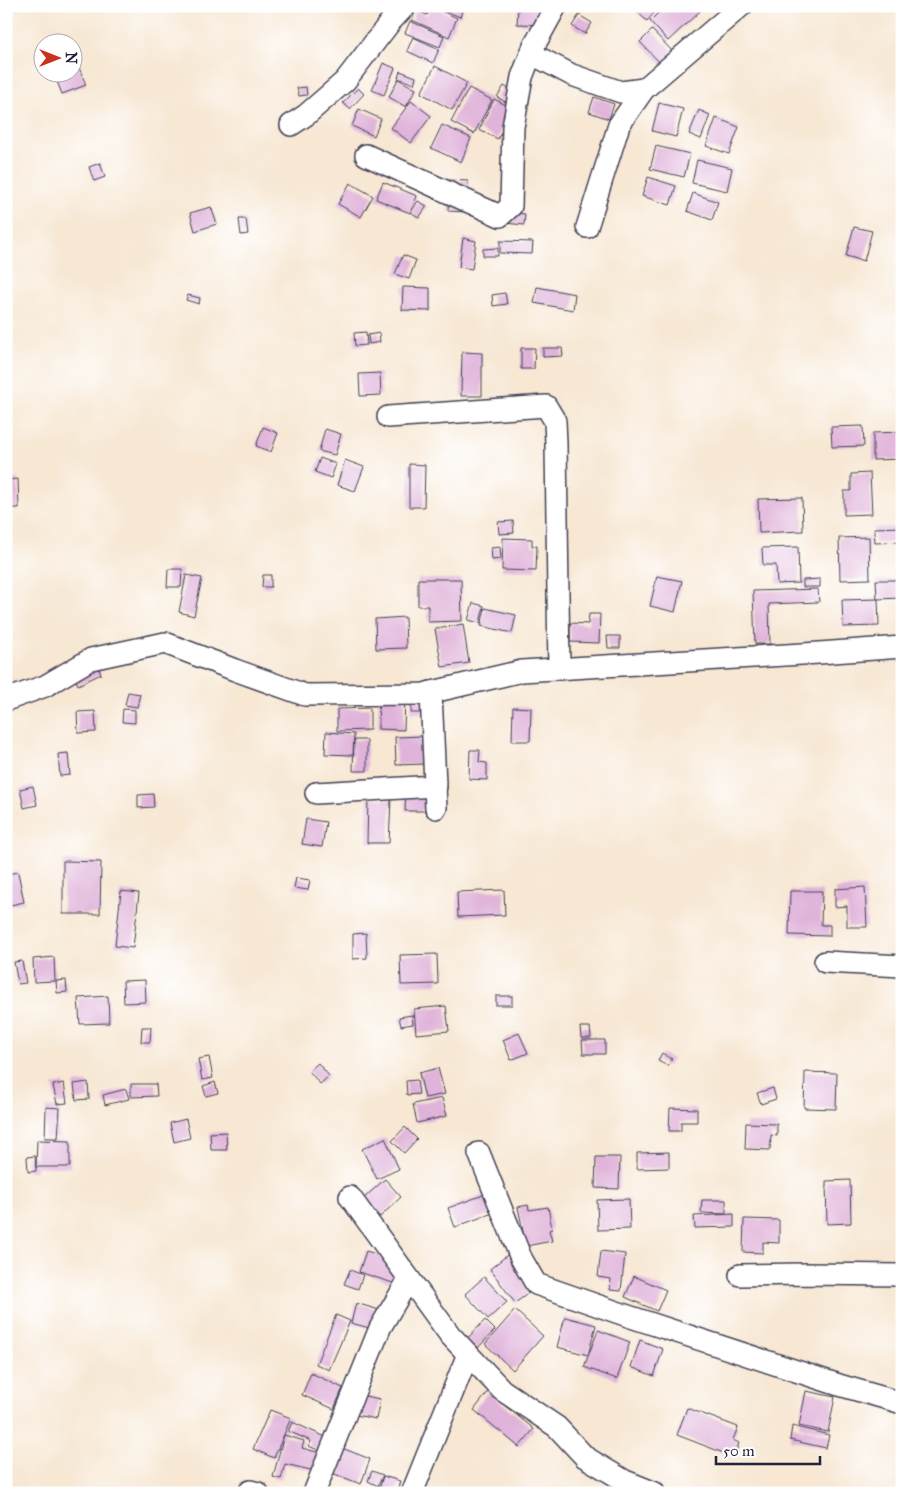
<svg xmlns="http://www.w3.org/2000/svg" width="908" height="1499" font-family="'IM FELL Great Primer',serif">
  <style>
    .building { fill: #e0b3da }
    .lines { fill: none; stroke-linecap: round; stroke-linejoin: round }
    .minor-casing { stroke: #424052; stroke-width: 24 }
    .minor { stroke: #fff; stroke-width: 21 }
  </style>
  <rect width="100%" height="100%" fill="#fff"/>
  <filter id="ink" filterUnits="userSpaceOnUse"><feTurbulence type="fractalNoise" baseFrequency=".02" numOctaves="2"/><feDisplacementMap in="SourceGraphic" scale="10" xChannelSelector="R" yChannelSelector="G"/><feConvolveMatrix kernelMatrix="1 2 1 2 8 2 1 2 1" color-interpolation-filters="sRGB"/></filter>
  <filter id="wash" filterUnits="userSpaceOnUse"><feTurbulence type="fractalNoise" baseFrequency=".0096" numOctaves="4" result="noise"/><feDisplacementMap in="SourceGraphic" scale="20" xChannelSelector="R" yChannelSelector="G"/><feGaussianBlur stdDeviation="1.12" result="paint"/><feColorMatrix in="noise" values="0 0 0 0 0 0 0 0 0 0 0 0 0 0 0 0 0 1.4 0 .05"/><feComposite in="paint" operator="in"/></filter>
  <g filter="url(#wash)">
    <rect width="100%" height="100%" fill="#f7e7d3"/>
    <g id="blocks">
      <g class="building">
        <polygon points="431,6 457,18 449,37 412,20 416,10 427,15"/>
        <polygon points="434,6 460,6 463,8 460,17"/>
        <polygon points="643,6 660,6 647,21 637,12"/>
        <polygon points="665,6 696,6 700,11 668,41 650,21"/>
        <polygon points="518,7 547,8 547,25 517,24"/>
        <polygon points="579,15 592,23 585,34 572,26"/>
        <polygon points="410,21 444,36 440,47 405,33"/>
        <polygon points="652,30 675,54 663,66 640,42"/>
        <polygon points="413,37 439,49 433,63 407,51"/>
        <polygon points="383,63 395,68 384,95 372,90"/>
        <polygon points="78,65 86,85 62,94 54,74 58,72 72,72 72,67"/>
        <polygon points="435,66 467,83 452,110 421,93"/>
        <polygon points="400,71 416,77 414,84 398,78"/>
        <polygon points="398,79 416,89 406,107 389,97"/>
        <polygon points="504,86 525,99 519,110 497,97"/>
        <polygon points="306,87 307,95 299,96 297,88"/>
        <polygon points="358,88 364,94 350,109 343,103"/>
        <polygon points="469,88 492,100 474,134 451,122"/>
        <polygon points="594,97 614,104 609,119 589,112"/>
        <polygon points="494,99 512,108 498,139 479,130"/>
        <polygon points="411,101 431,116 411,143 391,128"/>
        <polygon points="659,103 683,109 676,137 652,131"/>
        <polygon points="359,109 381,119 374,136 352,126"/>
        <polygon points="699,110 710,115 701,139 689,134"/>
        <polygon points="716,118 739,127 729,154 706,146"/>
        <polygon points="442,125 471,138 461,162 431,148"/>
        <polygon points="656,146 690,154 684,177 650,169"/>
        <polygon points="697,160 732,168 727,191 692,183"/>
        <polygon points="100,163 105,177 94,181 89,167"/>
        <polygon points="648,177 676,186 670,205 642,196"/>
        <polygon points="449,180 468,181 466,212 448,211"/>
        <polygon points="383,182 417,196 410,213 376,199"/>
        <polygon points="350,183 373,196 361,217 338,204"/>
        <polygon points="693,193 718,202 712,220 687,211"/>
        <polygon points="418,201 427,206 419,218 411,212"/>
        <polygon points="211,207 217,224 195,231 190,213"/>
        <polygon points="506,212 525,214 524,225 505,223"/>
        <polygon points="239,219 246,219 248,234 241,235"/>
        <polygon points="854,227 872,231 864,261 846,256"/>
        <polygon points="463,238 476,241 472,269 459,267"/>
        <polygon points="500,241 533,242 532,254 500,253"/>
        <polygon points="498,248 498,256 483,256 483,249"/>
        <polygon points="403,255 416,260 409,279 395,274"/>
        <polygon points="403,287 430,288 430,311 402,310"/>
        <polygon points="537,287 575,294 573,310 534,303"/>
        <polygon points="505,293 507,304 493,306 492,295"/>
        <polygon points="188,295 200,298 199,304 186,300"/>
        <polygon points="366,332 367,345 355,346 354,333"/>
        <polygon points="379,333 380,342 369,344 368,335"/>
        <polygon points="521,348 535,348 534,369 521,369"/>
        <polygon points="543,348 562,348 563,356 543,357"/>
        <polygon points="462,352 482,353 482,396 461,396"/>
        <polygon points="380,373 381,395 360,396 359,374"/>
        <polygon points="863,426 864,446 832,447 831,427"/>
        <polygon points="263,427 278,433 271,452 256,446"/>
        <polygon points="325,429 341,434 335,455 319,451"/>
        <polygon points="902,432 902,459 873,460 873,433"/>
        <polygon points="320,458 336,464 331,478 315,472"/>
        <polygon points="345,460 364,467 355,491 337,485"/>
        <polygon points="409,464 425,465 424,507 409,507"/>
        <polygon points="870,473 872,514 844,515 844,491 851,491 851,474"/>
        <polygon points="18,479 19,508 6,508 6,480"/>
        <polygon points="802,498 803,531 759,533 758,499"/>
        <polygon points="513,521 514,533 499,534 498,522"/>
        <polygon points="902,527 902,542 875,543 874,528"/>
        <polygon points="869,537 870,579 840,580 839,538"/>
        <polygon points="503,538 532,539 532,546 537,546 536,571 502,570"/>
        <polygon points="500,547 501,559 492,560 491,548"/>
        <polygon points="798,547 799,583 777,584 776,565 763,565 762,548"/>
        <polygon points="168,569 182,569 181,587 167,587"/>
        <polygon points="186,575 202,578 194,616 179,612"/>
        <polygon points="263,575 271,575 271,587 262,587"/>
        <polygon points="657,576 682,581 675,612 650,606"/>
        <polygon points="418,579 461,579 462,621 428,622 428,606 418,606"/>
        <polygon points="820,579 820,587 803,587 803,580"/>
        <polygon points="876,580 902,580 902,598 877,599"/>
        <polygon points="818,589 819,602 769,604 770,644 755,644 753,591"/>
        <polygon points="878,599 879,626 843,627 842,600"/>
        <polygon points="473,603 484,606 480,623 468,620"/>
        <polygon points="485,608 516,615 512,633 481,626"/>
        <polygon points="589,614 600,614 599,643 570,642 570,623 588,624"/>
        <polygon points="405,617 406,648 376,649 375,619"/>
        <polygon points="463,624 469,663 442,667 435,629"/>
        <polygon points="607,636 620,636 620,648 608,648"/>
        <polygon points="97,665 101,674 78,685 74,676"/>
        <polygon points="128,692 140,694 137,707 125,705"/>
        <polygon points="412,693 424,693 423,713 411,713"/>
        <polygon points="379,695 405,695 404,730 378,729"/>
        <polygon points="513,707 531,708 530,741 512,741"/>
        <polygon points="370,708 370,730 337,731 337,709"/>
        <polygon points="123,709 135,710 135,723 122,722"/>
        <polygon points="95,711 96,732 78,733 77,712"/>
        <polygon points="326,732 354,734 353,755 325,754"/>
        <polygon points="424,736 425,764 396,765 395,737"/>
        <polygon points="354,740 367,740 367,771 353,771"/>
        <polygon points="470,750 480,750 479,762 487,763 487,780 469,779"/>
        <polygon points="68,753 70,775 60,776 58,754"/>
        <polygon points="33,786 37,805 24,808 20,789"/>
        <polygon points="406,788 430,789 429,811 405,811"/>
        <polygon points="153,794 154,807 138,808 138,795"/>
        <polygon points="368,798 391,799 389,843 367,843"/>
        <polygon points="306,819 326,822 322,847 302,844"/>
        <polygon points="63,861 101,862 100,914 63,914"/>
        <polygon points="18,872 24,902 6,906 6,874"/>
        <polygon points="296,878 310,880 308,890 294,888"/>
        <polygon points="865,887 867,927 847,927 847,906 835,907 835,889"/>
        <polygon points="504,890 505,915 458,917 457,892"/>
        <polygon points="121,891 139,893 133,948 115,946"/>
        <polygon points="790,891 822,891 821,925 830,925 830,936 789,935"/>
        <polygon points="366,933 367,958 353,959 353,934"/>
        <polygon points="437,954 438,984 401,985 400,955"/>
        <polygon points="54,957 55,981 34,982 33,959"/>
        <polygon points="22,961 26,983 18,984 14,962"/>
        <polygon points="66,980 67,992 57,993 56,981"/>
        <polygon points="145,980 146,1002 124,1003 123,981"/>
        <polygon points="108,996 109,1023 80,1024 78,998"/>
        <rect x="496" y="996" width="16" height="9"/>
        <polygon points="446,1006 449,1031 416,1034 414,1009"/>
        <polygon points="412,1015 413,1024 401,1026 399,1017"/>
        <polygon points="142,1027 151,1027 150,1042 141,1042"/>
        <polygon points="580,1027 590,1027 591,1038 581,1038"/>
        <polygon points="519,1033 528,1053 511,1060 503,1040"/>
        <polygon points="582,1040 605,1040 605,1054 583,1054"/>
        <polygon points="662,1053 672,1059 668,1066 658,1061"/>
        <polygon points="209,1057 213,1078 202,1080 198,1059"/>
        <polygon points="318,1063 329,1076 320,1084 309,1071"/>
        <polygon points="438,1068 445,1094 425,1098 419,1073"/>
        <polygon points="805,1072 837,1073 836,1109 804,1108"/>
        <polygon points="417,1080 419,1094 407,1095 406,1081"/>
        <polygon points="88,1082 89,1099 76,1100 74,1084"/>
        <polygon points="215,1082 218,1093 206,1096 203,1086"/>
        <polygon points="64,1083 67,1103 57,1104 53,1085"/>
        <polygon points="131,1084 156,1084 157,1096 131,1097"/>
        <polygon points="773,1088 776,1099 761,1104 757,1093"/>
        <polygon points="126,1089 129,1099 105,1105 103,1095"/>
        <polygon points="442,1098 447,1116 417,1123 413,1104"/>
        <polygon points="46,1107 60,1108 58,1138 45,1138"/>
        <polygon points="670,1108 697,1109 697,1122 681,1122 681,1131 669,1131"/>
        <polygon points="186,1119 190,1138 174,1142 170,1123"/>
        <polygon points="746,1123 777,1124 777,1136 771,1135 770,1150 745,1149"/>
        <polygon points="405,1127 417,1139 404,1153 392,1141"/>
        <polygon points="226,1132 227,1150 211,1150 210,1133"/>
        <polygon points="385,1138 399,1169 377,1179 362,1149"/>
        <polygon points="37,1140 70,1141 70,1167 36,1167"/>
        <polygon points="669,1152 669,1168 637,1169 637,1153"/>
        <polygon points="35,1156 36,1171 28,1172 27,1157"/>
        <polygon points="596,1157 620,1157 619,1189 595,1188"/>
        <polygon points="385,1179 401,1197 380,1217 363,1199"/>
        <polygon points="850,1180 851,1223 827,1224 826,1181"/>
        <polygon points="491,1192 498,1211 455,1227 448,1208"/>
        <polygon points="629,1199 630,1229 598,1230 597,1200"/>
        <polygon points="702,1200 726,1200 726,1214 701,1213"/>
        <polygon points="528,1205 529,1210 548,1207 552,1229 549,1230 552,1241 526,1246 518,1207"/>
        <polygon points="734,1214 734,1227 695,1228 694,1216"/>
        <polygon points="744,1219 779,1220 779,1243 763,1242 763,1253 743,1252"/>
        <polygon points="366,1251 402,1262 396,1284 359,1272"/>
        <polygon points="601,1251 625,1254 621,1291 610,1290 611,1279 598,1277"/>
        <polygon points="511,1252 537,1287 515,1303 490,1269"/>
        <polygon points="350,1270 363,1275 358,1289 344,1284"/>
        <polygon points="634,1276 666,1290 657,1311 625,1297"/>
        <polygon points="484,1277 507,1302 488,1319 465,1294"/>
        <polygon points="356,1303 379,1310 373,1329 351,1323"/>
        <polygon points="515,1310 543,1336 513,1370 485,1344"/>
        <polygon points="336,1315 350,1321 329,1370 316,1364"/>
        <polygon points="565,1317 596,1325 588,1355 557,1347"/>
        <polygon points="485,1320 495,1330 474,1352 464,1342"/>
        <polygon points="598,1330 630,1342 617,1379 584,1367"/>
        <polygon points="640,1340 663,1349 654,1376 631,1367"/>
        <polygon points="311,1373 343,1388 334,1409 302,1395"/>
        <polygon points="806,1391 835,1397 828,1432 799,1426"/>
        <polygon points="488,1392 534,1429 519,1447 474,1410"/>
        <polygon points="360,1395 380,1399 376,1419 356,1415"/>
        <polygon points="687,1408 738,1427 733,1440 739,1443 734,1457 677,1435"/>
        <polygon points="270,1410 291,1418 274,1458 253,1449"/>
        <polygon points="292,1422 330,1439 324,1453 309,1446 311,1441 288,1431"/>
        <polygon points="792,1426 829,1435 826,1448 790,1440"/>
        <polygon points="284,1435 304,1441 302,1448 320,1453 315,1471 285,1464 281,1479 273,1477"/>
        <polygon points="342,1448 370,1459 361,1484 332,1473"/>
        <polygon points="372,1471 383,1475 378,1486 368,1481"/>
        <polygon points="383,1476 400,1481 396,1493 378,1493"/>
      </g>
    </g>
  </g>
  <g filter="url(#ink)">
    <use href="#blocks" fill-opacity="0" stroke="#424052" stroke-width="1"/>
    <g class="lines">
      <defs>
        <g id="minor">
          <polyline points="532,54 572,75 621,92 644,89"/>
          <polyline points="291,125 306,115 345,81 391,21 405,6"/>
          <polyline points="366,155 500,216 511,206 513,127 522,77 534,46 556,6"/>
          <polyline points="587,227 619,125 644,89 741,6"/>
          <polyline points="388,417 546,406 555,421 556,443 559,669"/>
          <polyline points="431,692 436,808"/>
          <polyline points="6,700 45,686 91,659 165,643 235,670 305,695 424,694 522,671 819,653 902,647"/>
          <polyline points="316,793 436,786"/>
          <polyline points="825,962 902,966"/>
          <polyline points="479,1153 521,1258 536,1284 628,1316 839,1385 902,1403"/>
          <polyline points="350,1197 450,1335 502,1390 557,1427 585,1457 625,1481 655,1493"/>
          <polyline points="740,1275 804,1274 902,1275"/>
          <polyline points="250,1491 258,1493"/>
          <polyline points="314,1493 380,1328 409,1279"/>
          <polyline points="412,1493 468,1354"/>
        </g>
      </defs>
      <use href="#minor" class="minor-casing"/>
      <use href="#minor" class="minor"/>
    </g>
  </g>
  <rect width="908" height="1499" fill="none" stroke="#fff" stroke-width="25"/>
  <g transform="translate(58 58) rotate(90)"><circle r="24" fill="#ffffff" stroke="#a7a7b1"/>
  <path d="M0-4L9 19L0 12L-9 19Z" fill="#c8321e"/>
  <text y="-8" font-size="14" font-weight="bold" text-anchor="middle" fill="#22223b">N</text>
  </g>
  <path d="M716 1456v8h104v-8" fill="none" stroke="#22223b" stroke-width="2.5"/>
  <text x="723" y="1456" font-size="15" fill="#22223b" stroke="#ffffff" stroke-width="4" paint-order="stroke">50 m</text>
</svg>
